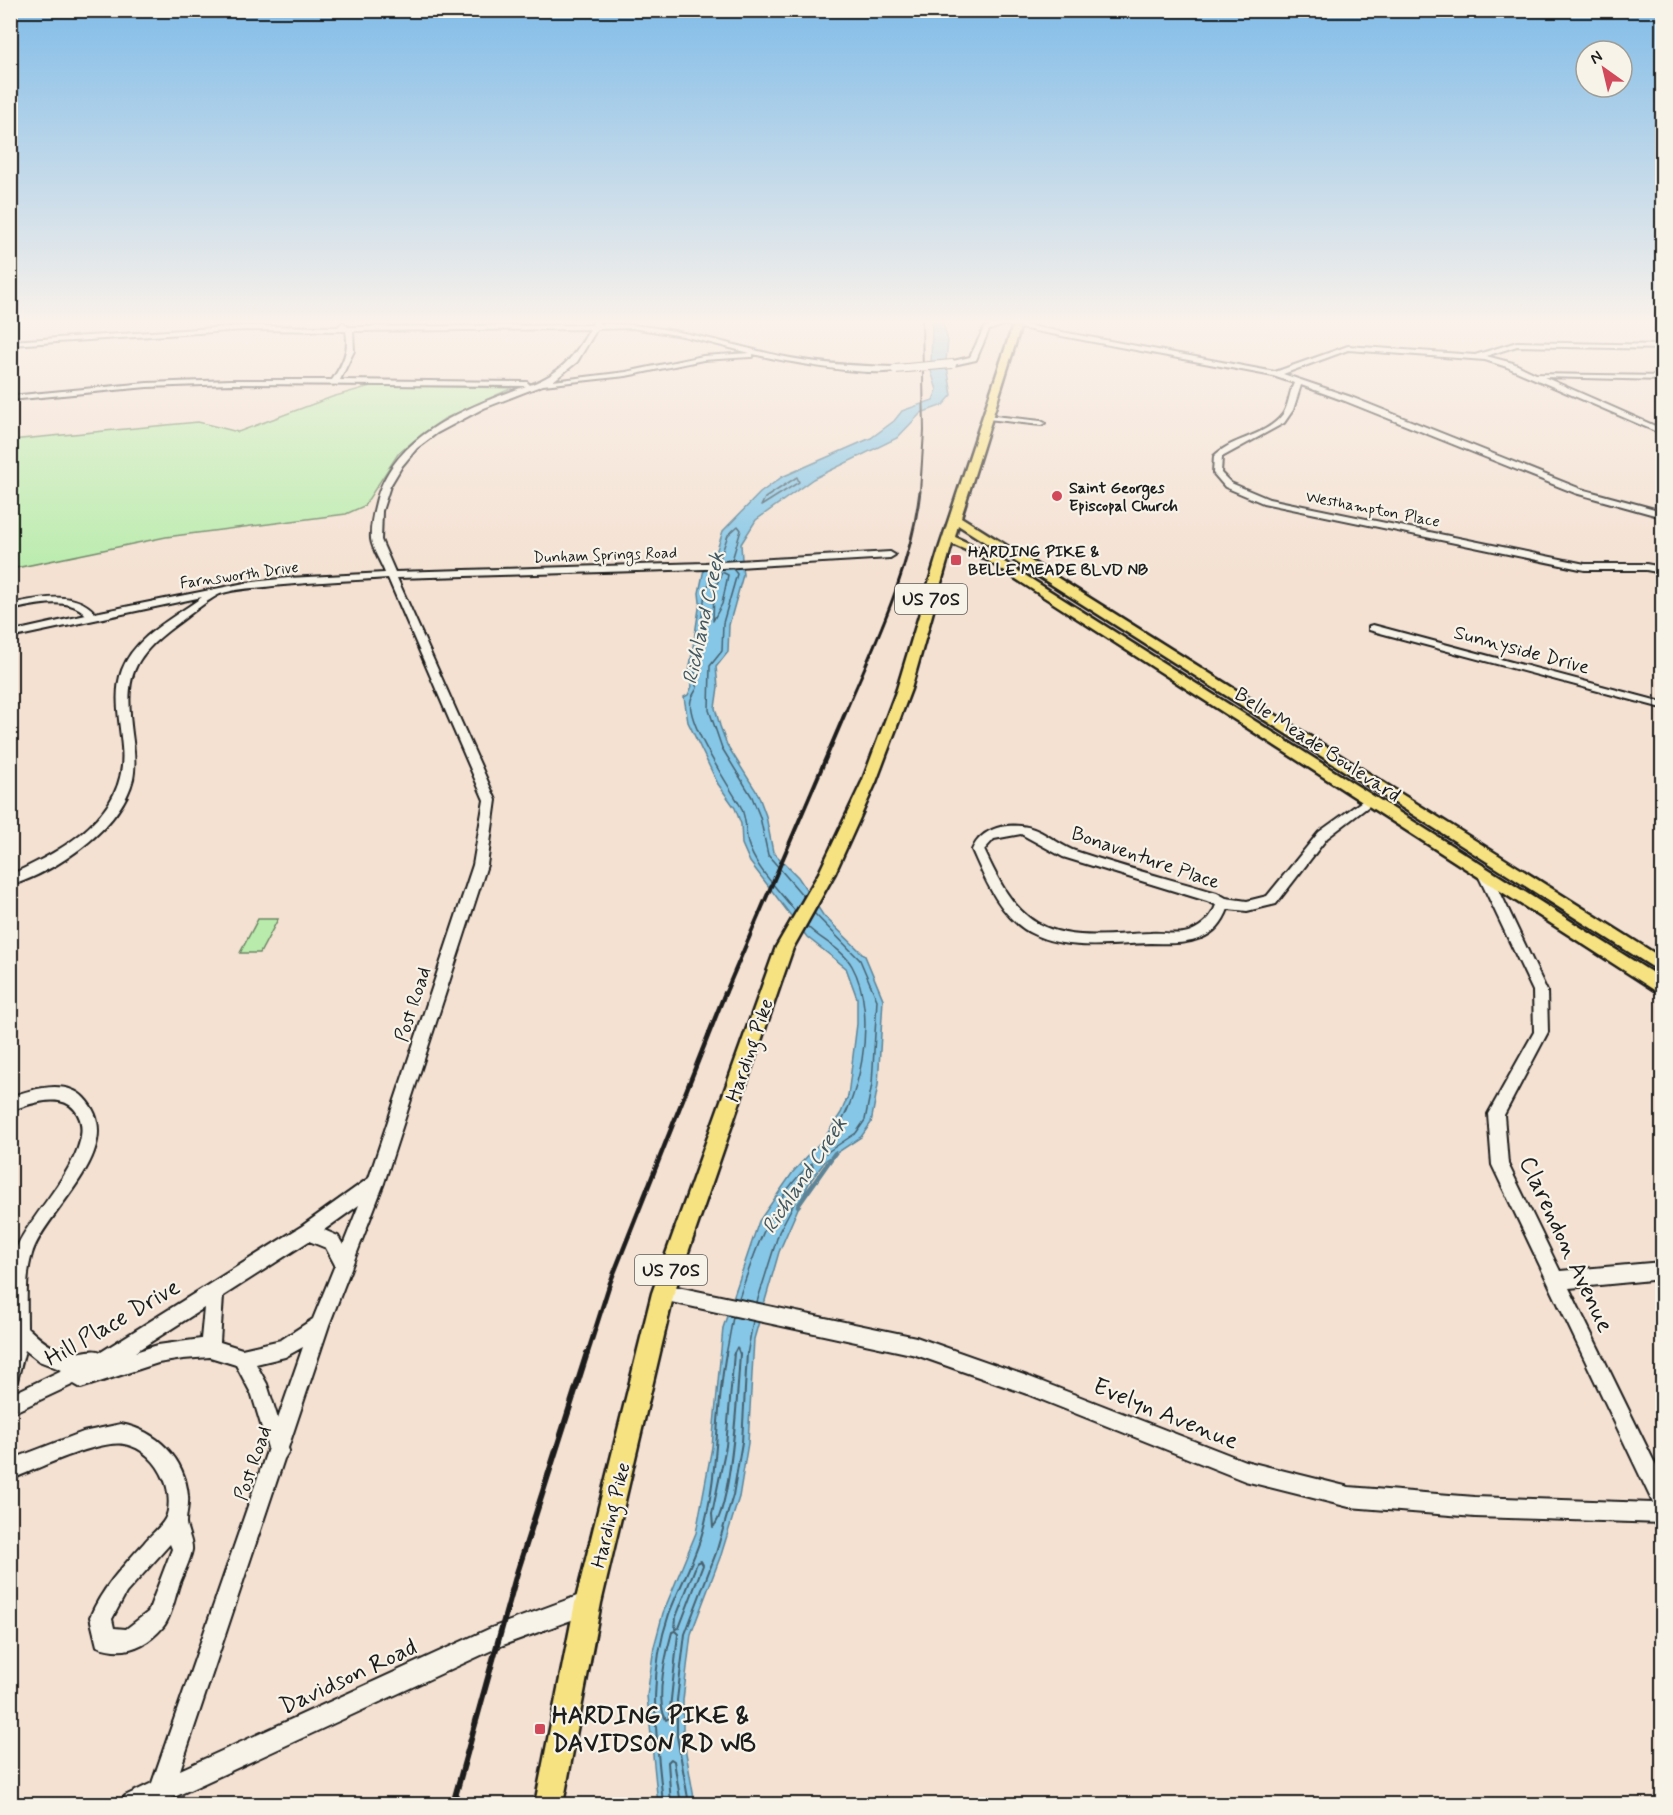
<svg xmlns="http://www.w3.org/2000/svg" width="1673" height="1815" font-family="Mynerve,sans-serif">
  <style>
    .green { fill: #b9ecac; stroke: #6a8464; stroke-width: 1.5 }
    .water { fill: #86c7e7; stroke: #5c8396; stroke-width: 1.5 }
    .lines { fill: none; stroke-linecap: round; stroke-linejoin: round }
    .shore-far1 { stroke: #46606d; stroke-width: 1.5 }
    .shore { stroke: #46606d; stroke-width: 2 }
    .stream { stroke: #5c8396; stroke-width: 4.5 }
    .minor-casing { stroke: #1c1c1c; stroke-width: 4 }
    .major-casing { stroke: #1c1c1c; stroke-width: 5 }
    .minor { fill: #f7f3e8; fill-rule: evenodd }
    .major { fill: #f7e281; fill-rule: evenodd }
    .rail-far4 { stroke: #1c1c1c; stroke-width: 2 }
    .rail-far3 { stroke: #1c1c1c; stroke-width: 3 }
    .rail-far2 { stroke: #1c1c1c; stroke-width: 4 }
    .rail-far1 { stroke: #1c1c1c; stroke-width: 4.5 }
    .rail { stroke: #1c1c1c; stroke-width: 6 }
    .minor-bridge-casing { stroke: #1c1c1c; stroke-width: 10; stroke-linecap: butt }
    .minor-bridge { stroke: #f7f3e8; stroke-width: 8 }
    .poi-dot { fill: #d1495b; stroke: #f7f3e8; stroke-width: 2 }
    .labels { text-anchor: middle; stroke-width: 4.5; stroke-linejoin: round; paint-order: stroke }
    .far-poi-label { font-size: 16px; font-weight: bold; fill: #1c1c1c; stroke: #f7f3e8; text-anchor: start }
    .far-street-label { font-size: 16px; fill: #1c1c1c; stroke: #f7f3e8 }
    .shield { fill: #f7f3e8; stroke: #5e5c59; stroke-width: 1.5 }
    .shield-label { font-size: 18px; font-weight: bold; fill: #1c1c1c }
    .street-label { font-size: 20px; fill: #1c1c1c; stroke: #f7f3e8 }
    .water-label { font-size: 21px; font-style: italic; fill: #415863; stroke: #f7f3e8 }
    .near-street-label { font-size: 24px; fill: #1c1c1c; stroke: #f7f3e8 }
    .near-poi-label { font-size: 24px; font-weight: bold; fill: #1c1c1c; stroke: #f7f3e8; text-anchor: start }
  </style>
  <rect width="100%" height="100%" fill="#f4e1d2"/>
  <filter id="ink" filterUnits="userSpaceOnUse"><feTurbulence type="fractalNoise" baseFrequency=".0167" numOctaves="2"/><feDisplacementMap in="SourceGraphic" scale="12" xChannelSelector="R" yChannelSelector="G"/><feConvolveMatrix kernelMatrix="1 2 1 2 8 2 1 2 1" color-interpolation-filters="sRGB"/></filter>
  <g filter="url(#ink)">
    <g class="green">
      <polygon points="374,385 512,388 444,419 422,434 398,454 364,506 346,514 166,537 11,569 11,440 198,422 238,432 332,397"/>
      <polygon points="258,919 278,919 260,953 240,953"/>
    </g>
    <polygon class="water" points="932,319 942,319 948,341 946,361 952,395 943,405 921,413 897,438 813,479 756,520 741,544 742,560 738,562 742,567 743,575 729,625 728,652 716,667 718,687 715,708 720,726 727,745 758,794 766,816 773,852 798,877 823,915 865,956 883,999 878,1085 871,1123 861,1137 826,1160 809,1183 779,1252 754,1339 748,1443 739,1497 721,1555 691,1634 683,1700 683,1736 695,1804 658,1804 647,1696 654,1647 663,1613 696,1533 712,1447 723,1328 759,1221 793,1172 825,1137 841,1113 848,1096 857,1024 857,998 846,968 807,937 750,862 742,844 741,824 735,808 718,784 688,722 684,697 688,695 692,686 688,679 700,602 699,593 704,569 710,567 715,556 723,531 760,493 782,477 871,438 894,421 902,411 933,400 937,390 931,371"/>
    <g class="lines">
      <g class="shore-far1">
        <polygon points="797,477 799,482 761,506 765,498"/>
        <polyline points="719,561 728,535 738,526 741,530 732,560"/>
        <polyline points="733,569 737,574 723,623 722,651 710,666 709,710 722,748 752,797 760,817 768,855 804,897"/>
        <path d="M715,570l-10,23 -11,86 3,9c-2,4 -5,8 -6,12 -6,22 39,87 50,107 6,13 4,24 7,36 7,25 32,48 47,68"/>
        <polygon points="722,572 728,575 722,604 713,621 714,591"/>
        <path d="M807,926c13,14 35,22 45,40 27,48 9,143 -29,182l3,5 30,-20 9,-13 7,-36 5,-84 -17,-40 -46,-47"/>
        <path d="M739,1298c17,-49 32,-100 73,-135l1,4 -34,65 -22,70"/>
        <polyline points="726,1355 733,1317"/>
        <polyline points="733,1355 737,1347 740,1355"/>
        <polyline points="747,1355 753,1321"/>
      </g>
      <g class="shore">
        <path d="M734,1353l-8,93 -14,68 1,13c19,-18 25,-143 27,-174"/>
        <polygon points="701,1561 703,1565 679,1628 675,1629 676,1617 697,1563"/>
        <path d="M675,1631l3,3 -9,84 -3,2c-11,-20 0,-66 6,-88z"/>
        <path d="M663,1804c-6,-67 -17,-123 6,-190 10,-27 25,-52 33,-80 17,-59 13,-121 24,-181"/>
        <polyline points="671,1804 668,1762 671,1759 674,1761 681,1804"/>
        <polyline points="689,1804 677,1736 677,1700 685,1634 716,1553 733,1495 742,1442 747,1353"/>
      </g>
      <polyline class="stream" points="798,1206 835,1153"/>
      <defs>
        <g id="minor">
          <path d="M593,319h7l-1,5c66,-1 118,18 181,32 38,8 76,10 115,11l4,2c-19,11 -122,-9 -146,-15v3h-3l-47,3 -77,16 -83,9 -59,23 -47,25 -20,15 -15,18 -12,20 -8,25 -1,29 14,32 310,-9 185,-11 5,3 -5,3 -185,11 -308,9 99,222 -9,65 -103,318 -55,142 -41,123 1,3 -5,8 -104,311 311,-142 97,-36 8,3 3,8 -3,8 -93,34 -333,154 -1,5h-48l4,-8 27,-13 116,-335 -16,-53 -16,-30 -26,-8 -27,2 -25,4 -77,25 -7,-4 -64,30v-19l52,-25 -23,-9 -14,-11 -8,31 -7,2c0,-35 -5,-101 6,-133 12,-36 88,-103 59,-140 -14,-18 -46,-6 -65,1v-14c22,-8 56,-18 74,1 47,49 -38,111 -52,156 -7,23 -5,49 -5,73 17,16 30,27 55,25 7,-1 12,-3 19,0l201,-126 67,-48 104,-313 11,-65 -96,-222c-41,3 -82,4 -123,9 -14,1 -31,2 -45,7 -10,4 -33,23 -44,31 -46,34 -51,53 -44,109 2,14 4,30 1,45 -12,49 -76,92 -123,107v-11c53,-24 119,-60 112,-128 -2,-25 -9,-53 0,-77 13,-34 53,-53 80,-73l-192,41v-6l76,-17c-17,-20 -54,-9 -76,-5v-6c27,-5 65,-15 85,9l150,-30 43,-5 97,-5c-4,-11 -13,-24 -14,-34 -1,-14 3,-29 6,-41 20,-65 91,-91 149,-112l-295,-2 -84,3 -137,13v-4l137,-13 84,-3h101c10,-15 18,-30 14,-49l-101,-1 -235,15v-4l235,-15 93,1 5,-5 5,5 244,-2zM632,328l51,8 67,17 -47,3 -77,16 -73,9 24,-19 20,-33zM590,329c-15,27 -30,45 -60,56l-3,-3 -187,-2 14,-29 -1,-20zM359,1205l-16,40 -5,-9 -14,-6zM309,1241l17,7 9,17 -22,54 -32,21 -39,9 -22,-7 3,-46zM204,1308l-3,31 -43,6 -23,7zM303,1347l-25,72 -11,-35 -11,-20 29,-7z"/>
          <path d="M1004,321l271,51 73,-26 127,9 42,-13 145,3v4l-145,-3 -31,10 27,7 23,11 126,2v4l-118,-3 118,52v5l-155,-67 -22,-7 -137,-10 -65,24 68,23 230,92 81,22v6l-87,-24 -230,-92 -44,-16 -8,25 -9,13 -62,34 -1,16 10,10 38,16 316,65h61l16,3v6l-16,-3h-61l-322,-67 -38,-16 -12,-14 1,-17c19,-19 52,-19 69,-42 6,-9 6,-21 11,-31l-21,-7 -269,-51 -15,5 -13,30 -27,6v-4l21,-5 14,-29z"/>
          <polygon points="985,415 1041,421 1045,423 1041,425 988,419 985,419"/>
          <polygon points="1373,625 1662,702 1662,708 1369,630 1369,626"/>
          <path d="M1369,796l4,1 2,3 -2,3 -46,35 -51,66 -29,7 -19,-2c-5,13 -13,24 -27,29 -17,7 -32,5 -50,5 -40,1 -85,9 -122,-11 -30,-17 -44,-53 -57,-82 8,-20 29,-26 49,-24 19,1 37,19 54,25 47,16 95,28 142,42l9,5 21,3 20,-5 52,-64zM1021,834l42,23 144,44 9,4c-4,12 -13,21 -25,26 -12,5 -27,1 -41,2 -36,1 -80,9 -113,-10 -27,-16 -40,-46 -53,-73l10,-11z"/>
          <polygon points="1484,868 1491,873 1547,991 1548,1032 1504,1115 1508,1164 1560,1271 1662,1262 1662,1279 1569,1288 1662,1478 1662,1523 1475,1517 1349,1507 1245,1481 1027,1394 916,1355 657,1299 654,1293 657,1287 663,1284 916,1337 1027,1376 1245,1461 1349,1487 1475,1497 1653,1503 1492,1165 1488,1114 1534,1032 1533,991 1477,873"/>
          <path d="M121,1424c36,7 64,34 67,72 1,9 -2,18 -2,27 1,9 7,19 6,27 -2,11 -9,24 -13,35 -4,12 -8,33 -16,42 -18,21 -40,29 -66,19l-7,-29c12,-29 33,-51 54,-74 6,-8 16,-15 21,-24 6,-10 4,-30 -1,-40 -7,-17 -22,-32 -40,-35 -27,-4 -87,25 -114,36v-20l73,-28zM170,1544l2,5 -24,63 -22,17 -12,-1 -2,-9 14,-26z"/>
        </g>
        <polygon id="major" points="1015,319 1023,319 961,517 1662,958 1662,973 958,525 955,537 990,553 1662,979 1662,995 982,557 952,544 911,689 876,782 835,873 793,948 674,1293 601,1603 563,1804 535,1804 575,1603 652,1293 776,947 819,873 862,782 897,689 939,549"/>
      </defs>
      <use href="#minor" class="minor-casing"/>
      <use href="#major" class="major-casing"/>
      <use href="#minor" class="minor"/>
      <use href="#major" class="major"/>
      <polyline class="rail-far4" points="920,492 924,431 922,319"/>
      <path class="rail-far3" d="M845,713c31,-72 66,-144 75,-222"/>
      <polyline class="rail-far2" points="725,994 846,711"/>
      <polyline class="rail-far1" points="587,1355 610,1283 725,993"/>
      <polyline class="rail" points="453,1804 517,1573 587,1353"/>
      <defs>
        <polyline id="minor-bridge" points="895,369 952,364"/>
      </defs>
      <use href="#minor-bridge" class="minor-bridge-casing"/>
      <use href="#minor-bridge" class="minor-bridge"/>
    </g>
  </g>
  <linearGradient id="sky" x2="0" y2="1"><stop stop-color="#81bce8"/><stop offset="0.56" stop-color="#faf2eb"/><stop offset="1" stop-color="#faf2eb" stop-opacity="0"/></linearGradient>
  <rect width="1673" height="574" fill="url(#sky)"/>
  <g class="poi-dot">
    <circle cx="1057" cy="496" r="6"/>
    <rect x="950" y="554" width="12" height="12" rx="3"/>
    <rect x="534" y="1723" width="12" height="12" rx="3"/>
  </g>
  <g class="labels">
    <g class="far-poi-label">
      <text x="1069" y="493">Saint Georges<tspan x="1069" dy="18">Episcopal Church</tspan></text>
      <text x="968" y="557">HARDING PIKE &amp;<tspan x="968" dy="18">BELLE MEADE BLVD NB</tspan></text>
    </g>
    <g class="far-street-label">
      <text transform="translate(1373 508) rotate(11)" y="6">Westhampton Place</text>
      <text transform="translate(605 554) rotate(-2)" y="6">Dunham Springs Road</text>
      <text transform="translate(239 574) rotate(-8)" y="6">Farnsworth Drive</text>
    </g>
    <g class="shield">
      <rect x="895" y="584" width="72" height="30" rx="4.5"/>
      <rect x="635" y="1255" width="72" height="30" rx="4.5"/>
    </g>
    <g class="shield-label">
      <text x="931" y="605">US 70S</text>
      <text x="671" y="1276">US 70S</text>
    </g>
    <g class="street-label">
      <text transform="translate(1522 649) rotate(15)" y="7">Sunnyside Drive</text>
      <text transform="translate(1318 744) rotate(33)" y="7">Belle Meade Boulevard</text>
      <text transform="translate(1146 857) rotate(19)" y="7">Bonaventure Place</text>
      <text transform="translate(412 1004) rotate(-72)" y="7">Post Road</text>
      <text transform="translate(749 1050) rotate(-71)" y="7">Harding Pike</text>
      <text transform="translate(252 1463) rotate(-71)" y="7">Post Road</text>
      <text transform="translate(610 1515) rotate(-76)" y="7">Harding Pike</text>
    </g>
    <g class="water-label">
      <text transform="translate(703 618) rotate(-78)" y="7">Richland Creek</text>
      <text transform="translate(804 1175) rotate(-56)" y="7">Richland Creek</text>
    </g>
    <g class="near-street-label">
      <text transform="translate(1567 1244) rotate(65)" y="8">Clarendon Avenue</text>
      <text transform="translate(112 1322) rotate(-30)" y="8">Hill Place Drive</text>
      <text transform="translate(1166 1413) rotate(22)" y="8">Evelyn Avenue</text>
      <text transform="translate(348 1676) rotate(-25)" y="8">Davidson Road</text>
    </g>
    <g class="near-poi-label">
      <text x="552" y="1723">HARDING PIKE &amp;<tspan x="552" dy="28">DAVIDSON RD WB</tspan></text>
    </g>
  </g>
  <rect width="1673" height="1815" fill="none" stroke="#f7f3e8" stroke-width="36"/>
  <rect x="18" y="18" width="1637" height="1779" fill="none" stroke="#1c1c1c" stroke-width="2" filter="url(#ink)"/>
  <g transform="translate(1604 69) rotate(326)"><circle r="28" fill="#f7f3e8" stroke="#9f9d96" stroke-width="1.5"/>
  <path d="M0-4.5L10 22L0 15L-10 22Z" fill="#d1495b"/>
  <text y="-9" font-size="16" font-weight="bold" text-anchor="middle" fill="#1c1c1c">N</text>
  </g>
</svg>
